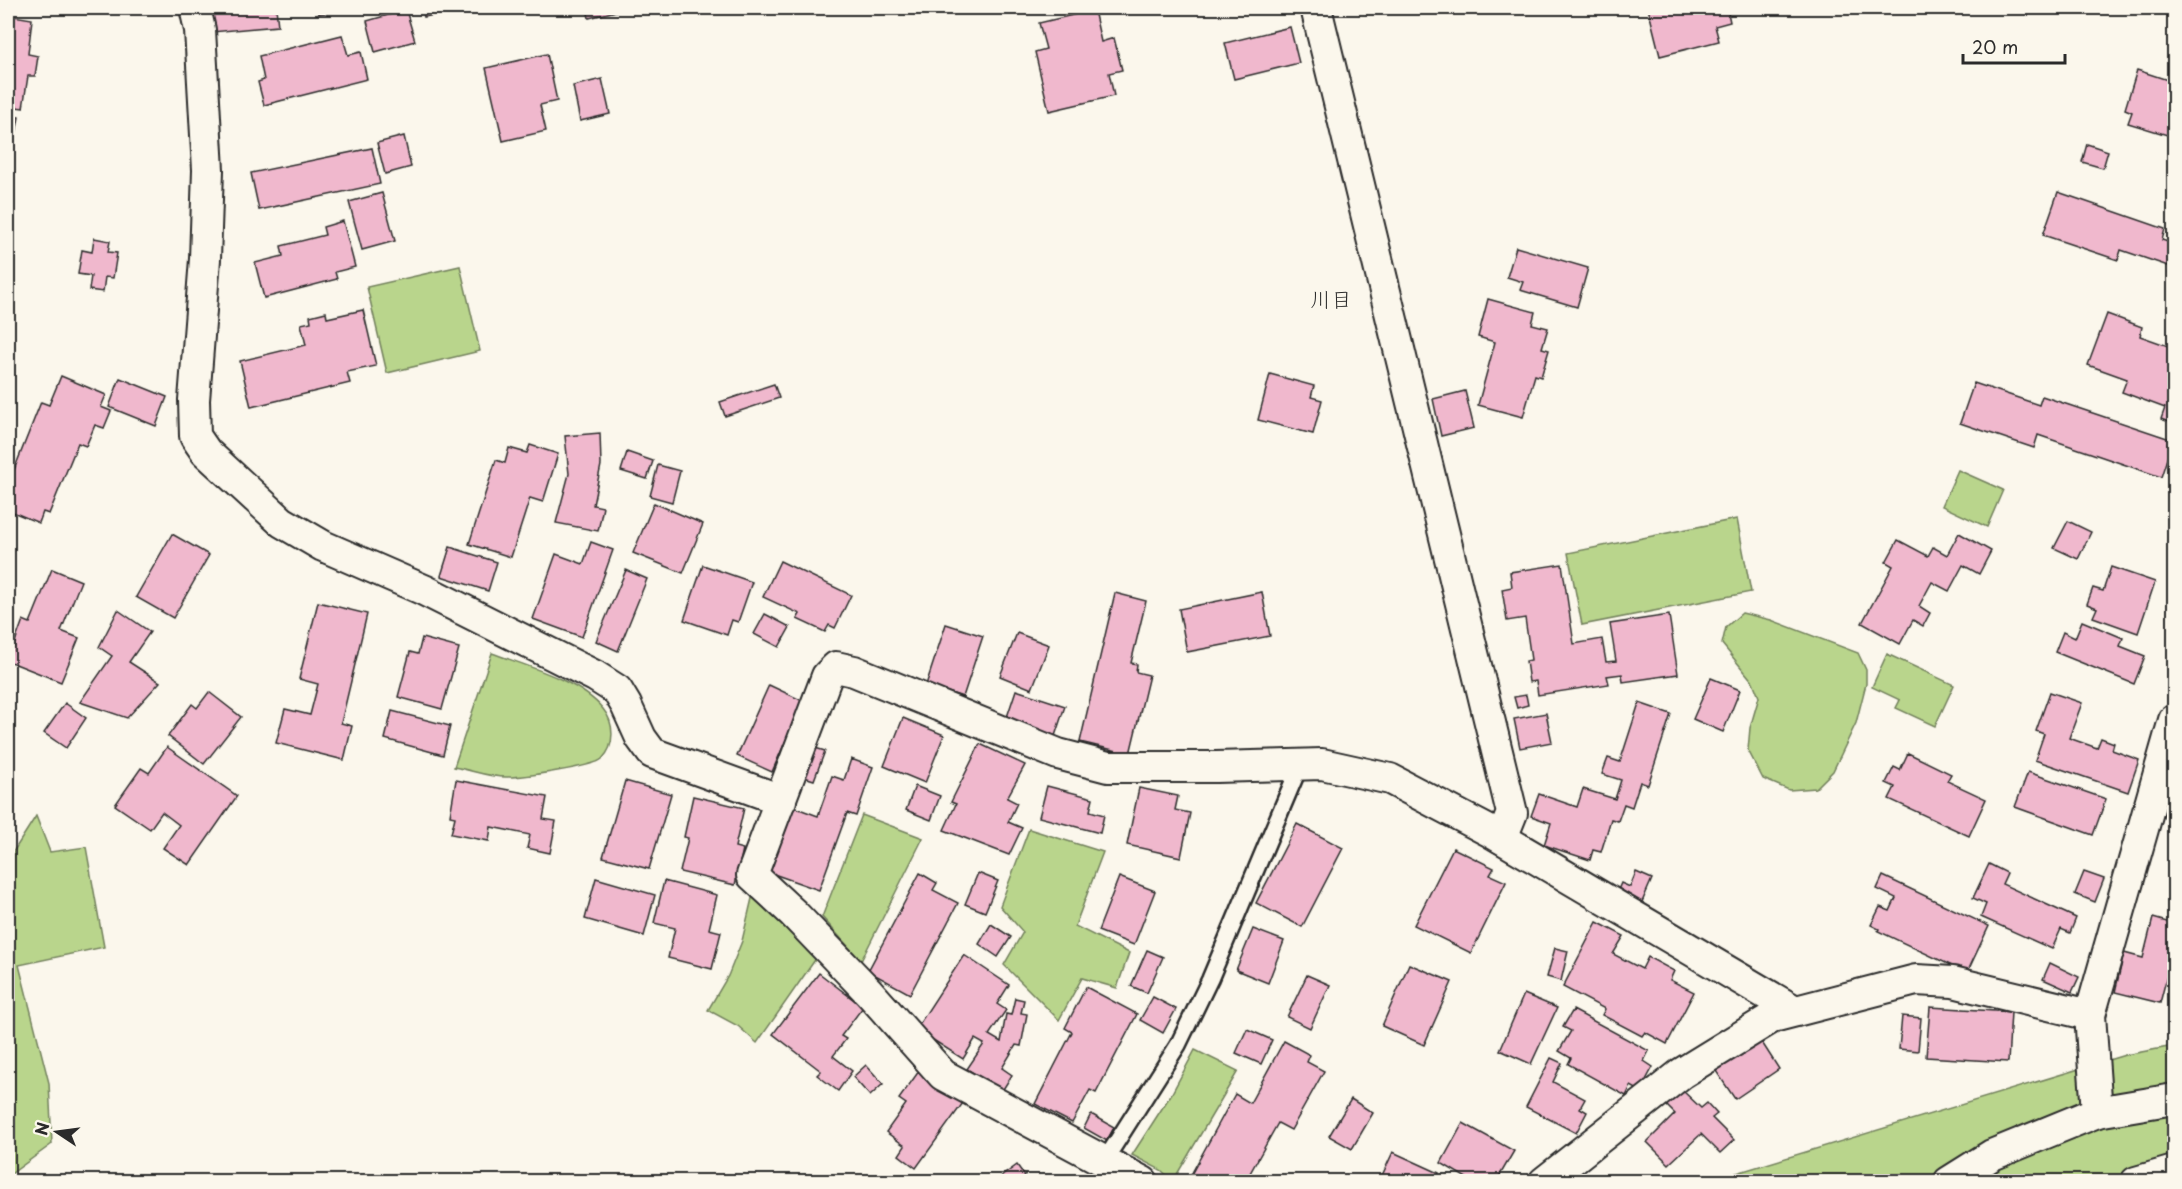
<svg xmlns="http://www.w3.org/2000/svg" width="2182" height="1189" font-family="'Playpen Sans','Klee One',sans-serif">
  <style>
    .green { fill: #b9d58c; stroke: #72805c; stroke-width: 1.5 }
    .building { fill: #f0b8cd; stroke: #2b2b2b; stroke-width: 1.5 }
    .lines { fill: none; stroke-linecap: round; stroke-linejoin: round }
    .lane-casing { stroke: #2b2b2b; stroke-width: 20 }
    .street-casing { stroke: #2b2b2b; stroke-width: 34 }
    .lane { stroke: #fbf7ec; stroke-width: 15 }
    .street { stroke: #fbf7ec; stroke-width: 30 }
    .labels { text-anchor: middle; stroke-width: 4.5; stroke-linejoin: round; paint-order: stroke }
    .quarter-label { font-size: 21px; fill: #2b2b2b; stroke: #fbf7ec }
  </style>
  <rect width="100%" height="100%" fill="#fbf7ec"/>
  <filter id="ink" filterUnits="userSpaceOnUse"><feTurbulence type="fractalNoise" baseFrequency=".0167" numOctaves="2"/><feDisplacementMap in="SourceGraphic" scale="12" xChannelSelector="R" yChannelSelector="G"/><feConvolveMatrix kernelMatrix="1 2 1 2 8 2 1 2 1" color-interpolation-filters="sRGB"/></filter>
  <g filter="url(#ink)">
    <g class="green">
      <polygon points="460,266 480,351 387,373 367,287"/>
      <polygon points="1958,470 2003,490 1987,527 1942,506"/>
      <polygon points="1737,519 1751,592 1582,625 1568,553"/>
      <polygon points="1742,613 1771,620 1858,653 1866,670 1866,684 1856,723 1833,771 1816,788 1789,790 1763,779 1748,750 1750,728 1759,697 1753,682 1722,644 1726,627"/>
      <path d="M492,653c34,13 87,27 111,56 11,13 13,36 -1,50 -8,8 -80,18 -94,18 -17,1 -37,-7 -54,-10z"/>
      <polygon points="1887,654 1954,685 1935,726 1896,708 1900,700 1872,687"/>
      <polygon points="862,815 923,838 861,961 822,917"/>
      <polygon points="36,816 50,852 86,847 104,947 19,965 49,1083 52,1144 8,1176 8,860"/>
      <polygon points="1029,829 1103,852 1075,926 1129,953 1117,988 1082,978 1059,1020 1004,965 1023,932 1000,906"/>
      <polygon points="753,894 817,957 757,1043 738,1026 708,1010 728,976 742,941"/>
      <polygon points="2174,1046 2174,1181 1707,1182 2125,1055"/>
      <polygon points="1195,1050 1238,1071 1173,1181 1161,1170 1132,1155 1172,1093"/>
    </g>
    <g class="building">
      <polygon points="210,8 276,8 278,26 212,32"/>
      <polygon points="318,8 356,8 319,14"/>
      <polygon points="422,8 463,8 463,9 424,17"/>
      <polygon points="587,8 615,8 616,11 589,18"/>
      <polygon points="1648,8 1727,8 1730,22 1715,26 1719,41 1660,56"/>
      <polygon points="406,10 415,41 375,52 367,21"/>
      <polygon points="1094,10 1101,42 1114,38 1122,70 1109,73 1114,96 1049,111 1035,52 1046,49 1039,23"/>
      <polygon points="8,15 32,19 28,54 38,56 35,76 28,76 23,108 8,106"/>
      <polygon points="1290,27 1299,63 1234,79 1225,43"/>
      <polygon points="342,35 348,55 361,52 367,79 264,105 258,82 264,80 259,56"/>
      <polygon points="547,54 557,101 540,105 546,131 503,141 486,68"/>
      <polygon points="2137,70 2174,82 2174,137 2128,123 2132,112 2125,109"/>
      <polygon points="602,79 610,114 580,121 573,86"/>
      <polygon points="8,115 19,117 11,161 8,161"/>
      <polygon points="404,136 411,167 385,174 377,143"/>
      <polygon points="2087,144 2108,151 2103,168 2082,162"/>
      <polygon points="372,148 380,184 259,210 251,173"/>
      <polygon points="2058,192 2165,229 2162,240 2174,244 2174,275 2169,273 2171,267 2121,250 2118,260 2043,235"/>
      <polygon points="382,193 395,241 362,250 349,202"/>
      <polygon points="343,221 355,267 335,272 337,279 264,298 255,263 283,256 281,246 325,235 323,227"/>
      <polygon points="94,238 110,241 108,252 117,253 113,278 105,277 103,292 89,290 91,276 78,274 82,250 92,252"/>
      <polygon points="1516,247 1588,268 1577,307 1520,290 1523,282 1507,277"/>
      <polygon points="1488,299 1535,312 1532,324 1548,328 1542,348 1549,350 1541,377 1535,375 1523,417 1478,405 1495,342 1478,337"/>
      <polygon points="363,310 376,366 347,372 350,383 251,407 240,361 306,345 301,324 311,322 310,316 326,312 327,318"/>
      <polygon points="2107,314 2142,327 2140,336 2174,348 2174,424 2161,419 2165,408 2122,392 2127,379 2088,365"/>
      <polygon points="1270,374 1314,386 1311,397 1322,400 1313,434 1258,420"/>
      <polygon points="61,376 106,395 101,407 111,411 104,428 95,425 86,446 78,443 49,514 43,512 39,523 8,510 8,485 41,402 49,405"/>
      <polygon points="120,378 167,397 156,426 109,407"/>
      <polygon points="1974,383 2039,405 2042,396 2173,440 2161,477 2038,435 2034,448 1960,423"/>
      <polygon points="774,384 779,398 725,416 720,402"/>
      <polygon points="1465,391 1474,428 1441,436 1433,399"/>
      <polygon points="600,433 601,465 593,505 603,507 598,531 556,523 569,474 565,436"/>
      <polygon points="530,445 558,454 543,502 530,498 511,557 469,544 496,460 505,463 509,448 527,453"/>
      <polygon points="627,452 653,461 647,479 621,471"/>
      <polygon points="658,465 680,471 672,502 650,496"/>
      <polygon points="654,503 703,524 683,573 633,553"/>
      <polygon points="2068,521 2091,532 2078,559 2054,548"/>
      <polygon points="1959,533 1991,551 1979,574 1963,565 1949,591 1932,582 1919,606 1930,613 1923,626 1913,620 1900,644 1862,623 1893,566 1886,562 1898,540 1928,556 1933,547 1947,555"/>
      <polygon points="172,534 209,555 173,618 136,597"/>
      <polygon points="591,542 613,550 582,637 533,619 556,554 583,564"/>
      <polygon points="450,547 497,562 488,591 441,576"/>
      <polygon points="780,561 851,595 835,628 829,625 825,632 797,619 800,614 763,597"/>
      <polygon points="1562,564 1574,644 1602,639 1606,662 1616,661 1610,624 1669,615 1678,674 1623,682 1622,674 1607,676 1609,684 1538,695 1536,681 1529,682 1526,661 1531,660 1525,618 1507,621 1502,589 1512,587 1510,572"/>
      <polygon points="703,565 752,582 738,622 732,620 727,635 684,620"/>
      <polygon points="2111,567 2155,582 2138,633 2093,617 2097,608 2087,604 2093,588 2103,591"/>
      <polygon points="52,569 81,581 61,631 79,638 61,682 8,661 23,620 30,623"/>
      <polygon points="626,570 647,579 618,651 596,641"/>
      <polygon points="1262,592 1270,636 1187,652 1179,609"/>
      <polygon points="1115,593 1146,601 1131,663 1137,664 1136,672 1149,675 1130,754 1080,742"/>
      <polygon points="318,602 367,614 341,723 352,726 344,760 276,743 285,709 310,715 318,684 299,679"/>
      <polygon points="118,610 150,632 129,662 160,682 127,718 80,702 112,656 99,647"/>
      <polygon points="765,614 790,627 779,647 754,634"/>
      <polygon points="2082,621 2123,638 2120,646 2145,656 2134,684 2055,652 2063,632 2075,638"/>
      <polygon points="946,624 983,636 963,697 926,685"/>
      <polygon points="1017,633 1049,645 1032,689 1000,676"/>
      <polygon points="422,638 459,648 442,709 398,697 410,652 418,654"/>
      <polygon points="1711,678 1740,690 1723,732 1693,719"/>
      <polygon points="769,685 803,701 772,772 737,756"/>
      <polygon points="1016,690 1065,706 1055,736 1006,720"/>
      <polygon points="209,692 241,717 204,764 168,736 192,704 197,708"/>
      <polygon points="2050,692 2082,703 2069,738 2097,748 2101,738 2114,743 2112,750 2139,760 2128,792 2035,760 2044,734 2036,731"/>
      <polygon points="1526,695 1528,705 1517,708 1514,697"/>
      <polygon points="65,703 86,718 66,748 44,733"/>
      <polygon points="1639,703 1671,714 1648,785 1640,782 1632,807 1624,804 1618,821 1611,819 1601,852 1593,850 1590,860 1544,845 1551,823 1531,816 1539,794 1577,807 1583,789 1615,799 1621,780 1602,774 1608,758 1620,762"/>
      <polygon points="392,711 450,726 443,755 385,739"/>
      <polygon points="1546,713 1552,742 1520,748 1514,719"/>
      <polygon points="903,718 944,735 925,783 884,766"/>
      <polygon points="980,744 1025,765 1007,798 1017,803 1008,822 1022,828 1009,855 944,830 956,804 951,802"/>
      <polygon points="167,747 237,796 189,865 163,848 179,825 162,812 150,829 115,805 141,768 149,773"/>
      <polygon points="812,747 825,751 814,780 801,776"/>
      <polygon points="1908,753 1951,774 1947,781 1986,799 1969,836 1889,799 1895,787 1886,783 1894,767 1900,770"/>
      <polygon points="851,759 873,767 856,816 847,813 819,890 768,872 791,806 818,816 832,776 844,780"/>
      <polygon points="2028,772 2106,799 2093,835 2015,807"/>
      <polygon points="456,780 547,797 543,819 556,821 550,853 527,848 530,835 491,827 489,841 451,834 455,817 450,816"/>
      <polygon points="625,781 671,794 649,869 603,857"/>
      <polygon points="915,786 940,796 931,820 906,810"/>
      <polygon points="1047,786 1093,798 1090,811 1104,815 1100,833 1039,817"/>
      <polygon points="1139,788 1178,796 1175,810 1190,813 1181,857 1127,845"/>
      <polygon points="693,796 744,808 735,847 743,849 735,885 680,872 688,838 684,837"/>
      <polygon points="1297,824 1343,848 1302,927 1256,903"/>
      <polygon points="1453,848 1494,868 1490,875 1506,882 1471,953 1414,925"/>
      <polygon points="1989,864 2007,873 2002,884 2076,918 2070,933 2061,929 2052,949 1981,917 1986,904 1973,898"/>
      <polygon points="1636,872 1652,879 1642,902 1617,892 1621,883 1630,887"/>
      <polygon points="2084,872 2104,879 2095,902 2075,894"/>
      <polygon points="920,873 937,883 933,890 958,903 910,994 868,971"/>
      <polygon points="978,873 998,881 985,912 965,904"/>
      <polygon points="1883,876 1989,926 1967,973 1878,931 1879,929 1871,925 1880,907 1890,911 1896,898 1877,889"/>
      <polygon points="1119,877 1155,891 1134,945 1098,931"/>
      <polygon points="596,878 655,895 644,936 585,919"/>
      <polygon points="664,881 717,895 709,929 721,932 712,969 668,958 675,928 654,923"/>
      <polygon points="2153,918 2174,924 2174,974 2168,972 2160,1003 2115,992 2124,953 2143,958"/>
      <polygon points="1597,922 1624,936 1613,954 1642,969 1648,957 1674,971 1670,980 1694,992 1667,1044 1645,1032 1642,1036 1602,1015 1605,1009 1563,987"/>
      <polygon points="991,924 1011,937 998,957 979,944"/>
      <polygon points="1253,929 1284,941 1268,983 1236,970"/>
      <polygon points="1555,948 1568,951 1561,981 1547,977"/>
      <polygon points="1147,950 1163,957 1147,993 1131,986"/>
      <polygon points="964,955 1009,985 997,1004 1006,1010 989,1035 1001,1042 1006,1014 1011,1015 1015,998 1024,1000 1021,1013 1027,1014 1021,1046 1016,1045 1002,1068 1012,1075 1002,1091 967,1069 984,1044 975,1039 963,1059 916,1029"/>
      <polygon points="2050,963 2079,977 2072,992 2043,979"/>
      <polygon points="1409,964 1452,982 1424,1045 1382,1026"/>
      <polygon points="819,973 863,1007 841,1036 846,1039 833,1056 852,1071 838,1091 817,1075 821,1071 773,1034"/>
      <polygon points="1307,975 1330,985 1310,1028 1287,1017"/>
      <polygon points="1086,987 1137,1014 1096,1093 1090,1090 1072,1123 1035,1104 1072,1032 1065,1028"/>
      <polygon points="1524,994 1557,1008 1531,1064 1500,1050"/>
      <polygon points="1153,997 1176,1009 1163,1033 1140,1020"/>
      <polygon points="1930,1007 2011,1012 2008,1062 1926,1057"/>
      <polygon points="1573,1010 1649,1051 1644,1061 1653,1067 1640,1091 1631,1086 1626,1096 1568,1064 1571,1058 1559,1051 1571,1031 1563,1027"/>
      <polygon points="1902,1016 1921,1018 1918,1051 1899,1049"/>
      <polygon points="1247,1029 1272,1040 1261,1064 1236,1053"/>
      <polygon points="1284,1041 1310,1055 1307,1062 1324,1071 1291,1130 1278,1123 1245,1182 1187,1182 1235,1094 1250,1103"/>
      <polygon points="1761,1041 1779,1069 1735,1099 1716,1071"/>
      <polygon points="1551,1058 1562,1063 1553,1082 1585,1099 1580,1108 1587,1112 1576,1133 1526,1107"/>
      <polygon points="866,1065 883,1084 870,1096 853,1077"/>
      <polygon points="919,1071 963,1103 916,1168 899,1155 905,1146 886,1132 906,1104 899,1099"/>
      <polygon points="1682,1090 1701,1108 1707,1103 1717,1114 1712,1118 1734,1140 1720,1153 1701,1134 1669,1164 1647,1142 1675,1114 1666,1105"/>
      <polygon points="1351,1099 1373,1113 1352,1149 1329,1136"/>
      <polygon points="1091,1114 1114,1127 1107,1141 1084,1128"/>
      <polygon points="1463,1123 1514,1151 1496,1182 1473,1182 1441,1163"/>
      <polygon points="1393,1152 1439,1173 1436,1182 1379,1182"/>
      <polygon points="1017,1165 1029,1182 994,1182"/>
      <polygon points="1078,1175 1083,1182 1070,1182"/>
    </g>
    <g class="lines">
      <defs>
        <polyline id="lane" points="1105,1160 1178,1045 1210,979 1300,765"/>
        <g id="street">
          <polyline points="195,8 200,30 208,170 205,259 194,400 195,436 206,452 282,522 323,546 424,590 595,676 617,690 626,705 641,738 652,753 781,800"/>
          <polyline points="1316,8 1512,813 1502,838"/>
          <polyline points="2097,1112 2174,1099"/>
          <polyline points="1143,1182 943,1075 869,992 793,913 752,875 827,676 836,667 854,671 1058,754 1108,767 1216,767 1322,764 1390,779 1491,832 1795,1011"/>
          <polyline points="1544,1182 1682,1073 1773,1017 1916,980 1953,982 2090,1015"/>
          <polyline points="1949,1182 1992,1155 2097,1112 2090,1015 2174,720"/>
          <polyline points="2136,1182 2174,1171"/>
        </g>
      </defs>
      <use href="#lane" class="lane-casing"/>
      <use href="#street" class="street-casing"/>
      <use href="#lane" class="lane"/>
      <use href="#street" class="street"/>
    </g>
  </g>
  <g class="labels">
    <g class="quarter-label">
      <text x="1331" y="307">川目</text>
    </g>
  </g>
  <rect width="2182" height="1189" fill="none" stroke="#fbf7ec" stroke-width="30"/>
  <rect x="15" y="15" width="2152" height="1159" fill="none" stroke="#2b2b2b" stroke-width="2" filter="url(#ink)"/>
  <g transform="translate(57 1132) rotate(283)" stroke="#fbf7ec" stroke-width="4.5" paint-order="stroke">
  <path d="M0-4.5L10 22L0 15L-10 22Z" fill="#2b2b2b"/>
  <text y="-9" font-size="16" font-weight="bold" text-anchor="middle" fill="#2b2b2b">N</text>
  </g>
  <path d="M1963 54v9h102v-9" fill="none" stroke="#2b2b2b" stroke-width="3"/>
  <text x="1972" y="54" font-size="18" fill="#2b2b2b" stroke="#fbf7ec" stroke-width="4.5" paint-order="stroke">20 m</text>
</svg>
